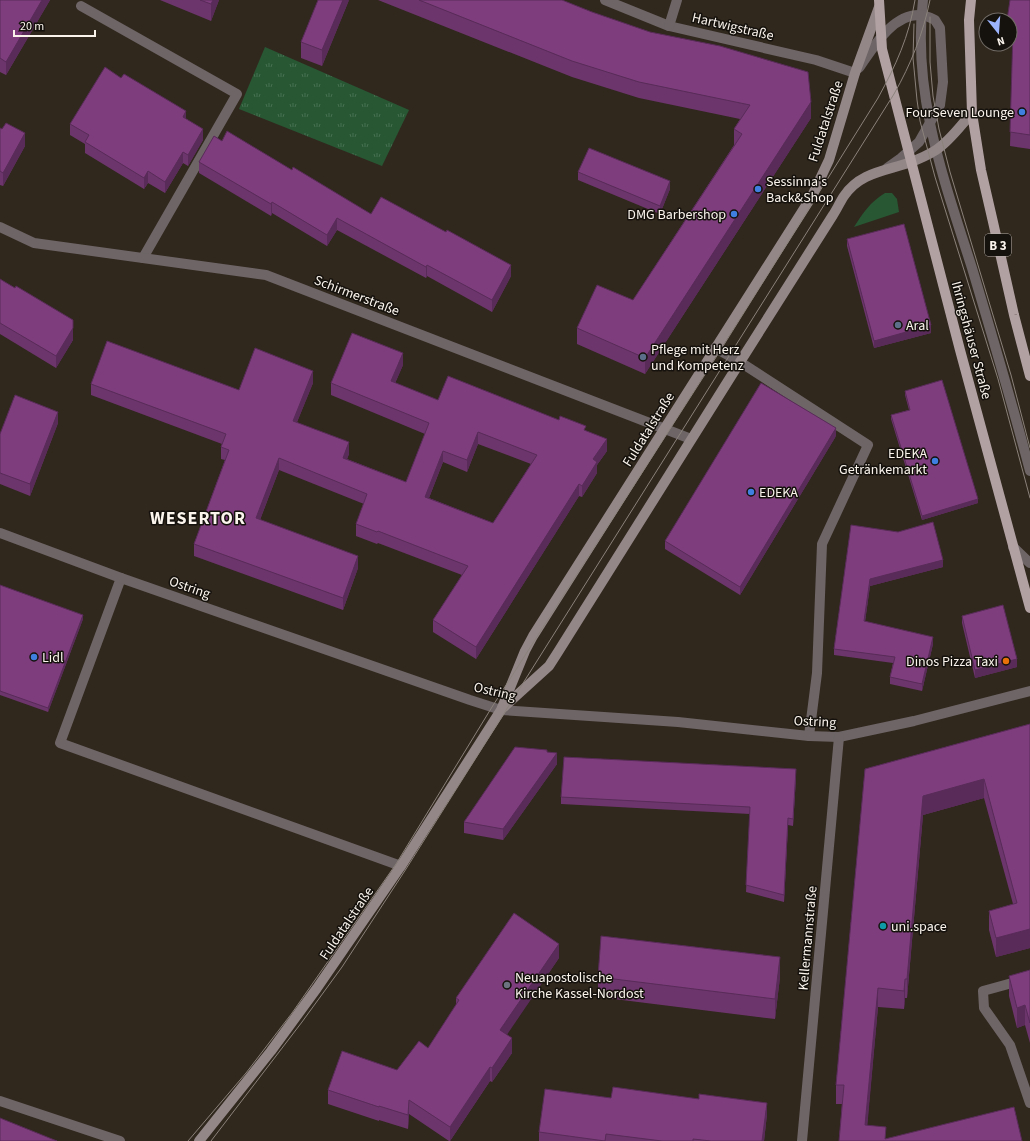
<svg xmlns="http://www.w3.org/2000/svg" width="1030" height="1141" font-family="'Source Sans 3',sans-serif">
  <style>
    .grass { fill: #275733 }
    .park { fill: url(#park-tufts) }
    .lines { fill: none; stroke-linecap: round; stroke-linejoin: round }
    .lane { stroke: #6d6566; stroke-width: 10 }
    .street { stroke: #6d6566; stroke-width: 10 }
    .secondary { stroke: #948788; stroke-width: 10 }
    .primary { stroke: #b1a1a3; stroke-width: 10 }
    .tram { stroke: #8b837b; stroke-width: 1 }
    .wall { fill: #6c356c; fill-rule: evenodd }
    .shaded-wall { fill: #582b58 }
    .building { fill: #7e3e7d; stroke: #582b58; fill-rule: evenodd }
    .shop-dot { fill: #3f7fe0; stroke: #15110c; stroke-width: 1.5 }
    .service-dot { fill: #5c6f8a; stroke: #15110c; stroke-width: 1.5 }
    .food-dot { fill: #e8710a; stroke: #15110c; stroke-width: 1.5 }
    .culture-dot { fill: #0f9aa8; stroke: #15110c; stroke-width: 1.5 }
    .worship-dot { fill: #6b7280; stroke: #15110c; stroke-width: 1.5 }
    .labels { text-anchor: middle; stroke-width: 3; stroke-linejoin: round; paint-order: stroke }
    .shield { fill: #15110c; stroke: #b5b0aa; stroke-width: 1 }
    .shield-label { font-size: 13px; font-weight: bold; fill: #faf4ed }
    .street-label { font-size: 14px; fill: #faf4ed; stroke: #15110c }
    .poi-label { font-size: 14px; fill: #faf4ed; stroke: #15110c; text-anchor: start }
    .district-label { font-size: 18px; font-weight: bold; letter-spacing: 1px; fill: #faf4ed; stroke: #15110c }
  </style>
  <defs>
    <pattern id="park-tufts" width="24" height="20" patternUnits="userSpaceOnUse"><rect width="24" height="20" fill="#275733"/><path d="M3 7l-1-3M5 7V3M7 7l1-3M15 17l-1-3M17 17v-4M19 17l1-3" fill="none" stroke="#477051"/></pattern>
  </defs>
  <rect width="100%" height="100%" fill="#30271d"/>
  <path class="grass" d="M885,193h7l5,6 2,13 -45,15c9,-14 16,-25 31,-34z"/>
  <polygon class="park" points="265,47 409,110 382,166 239,109"/>
  <g class="lines">
    <g class="lane">
      <path d="M923,0c-11,94 21,180 49,268 20,67 40,135 58,203"/>
      <polyline points="81,6 237,94 143,258"/>
      <path d="M859,68c14,-20 33,-54 61,-53 5,0 11,3 15,5l5,8 3,54 -3,23 -21,37 -18,16 -14,10"/>
      <polyline points="715,348 740,362 868,445 822,544 817,673 809,736"/>
      <polyline points="121,578 60,743 401,866"/>
      <polyline points="1030,978 983,991 984,1008 1010,1045 1030,1103"/>
    </g>
    <g class="street">
      <polyline points="605,0 669,26 816,60 855,73"/>
      <polyline points="669,26 677,0"/>
      <polyline points="0,227 34,243 266,275 691,439"/>
      <polyline points="0,533 121,578 470,700 501,710 678,722 809,736 839,737 914,721 1030,691"/>
      <polyline points="1013,547 1030,563"/>
      <polyline points="0,1101 120,1141"/>
      <polyline points="802,1141 839,737"/>
    </g>
    <g class="secondary">
      <path d="M504,707l45,-41 9,-14 182,-290 93,-147c4,-6 7,-13 11,-19 16,-24 42,-25 67,-34 8,-3 17,-7 25,-12 14,-9 25,-25 36,-37"/>
      <polyline points="199,1141 271,1051 317,988 401,866 501,710 525,651 533,636 812,196 829,160 855,73 879,7"/>
    </g>
    <g class="primary">
      <polyline points="879,0 882,49 960,350 1030,608"/>
      <polyline points="971,0 969,20 972,113 981,170 993,222 1014,315 1030,376"/>
    </g>
    <g class="tram">
      <polyline points="930,17 930,62 933,96 939,129 950,172 1011,375 1030,448"/>
      <polyline points="914,24 913,58 917,100 920,121 935,177 998,379 1030,498"/>
      <path d="M188,1141l58,-68 46,-60 104,-149 96,-157 228,-356 158,-253c18,-33 31,-61 37,-98"/>
      <path d="M211,1141l91,-119 40,-55 64,-98 488,-775c17,-30 29,-60 36,-94"/>
    </g>
  </g>
  <g class="wall">
    <polygon points="0,0 50,0 6,75 0,72"/>
    <polygon points="160,0 219,0 211,21"/>
    <polygon points="349,0 322,66 301,58 301,42"/>
    <polygon points="378,0 562,0 811,118 645,374 577,344 577,328 633,300 734,145 734,129 740,119 639,98 572,77"/>
    <polygon points="1030,0 1030,149 1010,146 1013,45 1006,44 1010,44 1010,20"/>
    <polygon points="186,119 203,140 188,166 183,163 165,193 148,183 144,189 85,153 85,144 70,135 70,124"/>
    <polygon points="0,128 25,146 3,186 0,185"/>
    <polygon points="222,141 292,170 371,214 511,276 492,312 427,276 426,278 337,230 327,246 272,213 271,216 199,173 199,162"/>
    <polygon points="578,172 670,189 660,214 578,180"/>
    <polygon points="847,239 931,333 874,348 847,246"/>
    <polygon points="0,279 73,340 56,368 0,334"/>
    <path d="M403,365l-8,18 43,17 148,31 21,20 -10,14v8l-15,24 -3,-1 -103,163 -43,-27v-12l29,-45 -84,-32 -1,1 -21,-8v-12l8,-20 -85,-34 -19,50 98,48 -15,42 -149,-54v-12l31,-84 -4,-1v-12l1,-3 -131,-49v-11l148,6 74,-7 -16,39 52,32 -2,5 59,23 19,-48 -94,-39v-12zM478,444l53,20 -38,59 -64,-25 14,-36 24,10z"/>
    <polygon points="905,391 978,503 922,520 891,419 891,415 909,410 905,395"/>
    <polygon points="58,423 30,496 0,484 0,434"/>
    <polygon points="836,436 740,595 665,549 665,541"/>
    <polygon points="851,525 943,567 870,586 865,622 933,644 922,691 890,684 890,677 893,663 834,655 834,649"/>
    <polygon points="0,585 83,619 48,712 0,695"/>
    <polygon points="962,616 1017,667 975,678 962,623"/>
    <polygon points="1030,724 1030,948 996,957 989,930 989,911 1013,904 984,798 923,815 907,998 905,998 904,1009 878,1007 867,1125 886,1139 1022,1141 839,1141 842,1104 836,1104 836,1085 865,769"/>
    <polygon points="547,752 557,764 503,840 464,833 464,822"/>
    <polygon points="796,776 793,826 788,825 784,902 746,892 750,814 561,804 561,797"/>
    <polygon points="559,958 506,1035 512,1053 492,1082 490,1081 450,1141 449,1141 409,1114 408,1129 379,1120 379,1121 328,1104 328,1090 397,1070 428,1048 456,1005 456,998"/>
    <polygon points="1030,970 1030,1043 1025,1025 1017,1028 1009,996 1009,976"/>
    <polygon points="598,977 780,977 775,1019 598,997"/>
    <polygon points="611,1098 767,1114 764,1141 539,1141 539,1132"/>
  </g>
  <g class="shaded-wall">
    <polygon points="42,0 50,0 6,75 6,62"/>
    <polygon points="213,0 219,0 211,21 211,4"/>
    <polygon points="343,0 349,0 322,66 322,50"/>
    <polygon points="811,102 811,118 645,374 645,358"/>
    <polygon points="186,111 186,123 183,117"/>
    <polygon points="203,129 203,140 188,166 188,155"/>
    <polygon points="25,133 25,146 3,186 3,173"/>
    <polygon points="183,152 183,163 165,193 165,182"/>
    <polygon points="148,171 148,183 144,189 144,178"/>
    <polygon points="670,181 670,189 660,214 660,206"/>
    <polygon points="272,202 272,213 271,216 271,204"/>
    <polygon points="337,218 337,230 327,246 327,235"/>
    <polygon points="427,265 427,276 426,278 426,267"/>
    <polygon points="511,265 511,276 492,312 492,300"/>
    <polygon points="931,325 931,333 874,348 874,341"/>
    <polygon points="73,328 73,340 56,368 56,356"/>
    <polygon points="403,353 403,365 391,393 391,381"/>
    <polygon points="313,371 313,383 293,432 293,421"/>
    <polygon points="58,412 58,423 30,496 30,484"/>
    <polygon points="836,428 836,436 740,595 740,587"/>
    <polygon points="478,432 478,444 467,472 467,460"/>
    <polygon points="607,439 607,451 597,465 597,473 582,497 582,486 593,459"/>
    <polygon points="349,442 349,454 343,470 343,458"/>
    <polygon points="443,451 443,462 425,508 425,497"/>
    <polygon points="279,458 279,470 256,530 256,518"/>
    <polygon points="579,484 579,496 476,659 476,647"/>
    <polygon points="978,499 978,503 922,520 922,516"/>
    <polygon points="358,556 358,568 343,610 343,598"/>
    <polygon points="943,560 943,567 870,586 864,628 864,621 870,579"/>
    <polygon points="83,615 83,619 48,712 48,708"/>
    <polygon points="933,637 933,644 922,691 922,684"/>
    <polygon points="1017,659 1017,667 975,678 975,670"/>
    <polygon points="557,753 557,764 503,840 503,829"/>
    <polygon points="796,769 796,776 793,826 793,819"/>
    <polygon points="984,779 984,798 923,815 907,998 907,979 923,796"/>
    <polygon points="788,818 788,825 784,902 784,895"/>
    <polygon points="1030,929 1030,948 996,957 996,938"/>
    <polygon points="559,944 559,958 500,1045 500,1030"/>
    <polygon points="780,957 780,977 775,1019 775,999"/>
    <polygon points="905,979 905,998 904,1009 904,991"/>
    <polygon points="878,988 878,1007 866,1141 865,1125"/>
    <polygon points="1025,1005 1025,1025 1017,1028 1017,1008"/>
    <polygon points="512,1038 512,1053 492,1082 492,1068"/>
    <polygon points="490,1067 490,1081 450,1141 450,1127"/>
    <polygon points="409,1100 409,1114 408,1129 408,1115"/>
    <polygon points="767,1103 767,1114 764,1141 762,1141"/>
  </g>
  <g class="building">
    <polygon points="0,0 42,0 6,62 0,58"/>
    <polygon points="200,0 213,0 211,4"/>
    <polygon points="318,0 343,0 322,50 301,42"/>
    <polygon points="419,0 562,0 592,12 650,32 720,46 808,72 811,102 645,358 577,328 597,285 633,300 742,134 734,129 750,105 639,82 572,61"/>
    <polygon points="1010,0 1030,0 1030,135 1010,132 1013,31 1010,31 1010,20 1007,20"/>
    <polygon points="105,67 121,78 124,74 186,111 183,117 203,129 188,155 183,152 165,182 148,171 144,178 85,142 89,135 70,124"/>
    <polygon points="6,123 25,133 3,173 0,171 0,128 2,129"/>
    <polygon points="227,131 292,170 293,167 371,214 381,197 446,232 447,230 511,265 492,300 427,265 426,267 337,218 327,235 272,202 271,204 199,162 214,136 222,141"/>
    <polygon points="589,148 670,181 660,206 578,172"/>
    <polygon points="904,224 931,325 874,341 847,239"/>
    <polygon points="0,279 15,288 16,286 73,320 73,328 56,356 0,323"/>
    <path d="M352,333l51,20 -12,28 47,19 10,-24 111,44 1,-4 26,10 -2,4 23,9 -14,20 4,3 -15,24 -3,-2 -103,163 -43,-27 35,-54 -90,-35 -1,1 -21,-8 11,-30 -88,-36 -23,60 102,38 -15,42 -149,-54 35,-94 -8,-3 5,-13 -135,-50 16,-43 132,49 16,-42 58,23 -20,50 56,21 -6,16 63,24 23,-59 -98,-40zM478,432l59,23 -44,68 -68,-26 18,-46 24,9z"/>
    <polygon points="942,380 978,499 922,516 891,415 910,410 905,391"/>
    <polygon points="761,383 836,428 740,587 665,541"/>
    <polygon points="15,395 58,412 30,484 0,473 0,434"/>
    <polygon points="933,522 943,560 870,579 864,621 933,637 922,684 890,677 895,657 834,649 851,525 898,532"/>
    <polygon points="0,585 83,615 48,708 0,691"/>
    <polygon points="1003,605 1017,659 975,670 962,616"/>
    <polygon points="1030,724 1030,929 996,938 989,911 1017,903 984,779 923,796 907,979 905,979 904,991 878,988 865,1125 886,1127 885,1139 1014,1107 1022,1141 839,1141 844,1085 836,1085 865,769"/>
    <polygon points="515,747 547,750 547,752 557,753 503,829 464,822"/>
    <polygon points="564,757 796,769 793,819 788,818 784,895 746,885 750,807 561,797"/>
    <polygon points="514,913 559,944 500,1030 512,1038 492,1068 490,1067 450,1127 409,1100 408,1115 379,1106 379,1107 328,1090 342,1051 397,1070 419,1041 428,1048 459,1000 456,998"/>
    <polygon points="601,936 780,957 775,999 598,977"/>
    <polygon points="1030,970 1030,1023 1025,1005 1017,1008 1009,976"/>
    <polygon points="613,1087 699,1099 699,1094 767,1103 762,1141 711,1141 693,1139 693,1141 662,1141 606,1134 605,1141 539,1132 545,1089 611,1098"/>
    <polygon points="0,1118 57,1141 0,1141"/>
  </g>
  <g class="shop-dot">
    <circle cx="1022" cy="112" r="4"/>
    <circle cx="758" cy="189" r="4"/>
    <circle cx="734" cy="214" r="4"/>
    <circle cx="935" cy="461" r="4"/>
    <circle cx="751" cy="492" r="4"/>
    <circle cx="34" cy="657" r="4"/>
  </g>
  <g class="service-dot">
    <circle cx="898" cy="325" r="4"/>
    <circle cx="643" cy="357" r="4"/>
  </g>
  <circle class="food-dot" cx="1006" cy="661" r="4"/>
  <circle class="culture-dot" cx="883" cy="926" r="4"/>
  <circle class="worship-dot" cx="507" cy="985" r="4"/>
  <g class="labels">
    <rect class="shield" x="985" y="234" width="26" height="22" rx="3"/>
    <g class="shield-label">
      <text x="998" y="250">B 3</text>
    </g>
    <g class="street-label">
      <text transform="translate(733 26) rotate(13)" y="5">Hartwigstraße</text>
      <text transform="translate(825 121) rotate(-72)" y="5">Fuldatalstraße</text>
      <text transform="translate(357 295) rotate(21)" y="5">Schirmerstraße</text>
      <text transform="translate(972 340) rotate(75)" y="5">Ihringshäuser Straße</text>
      <text transform="translate(648 429) rotate(-58)" y="5">Fuldatalstraße</text>
      <text transform="translate(190 587) rotate(19)" y="5">Ostring</text>
      <text transform="translate(495 691) rotate(13)" y="5">Ostring</text>
      <text transform="translate(815 721) rotate(3)" y="5">Ostring</text>
      <text transform="translate(346 923) rotate(-56)" y="5">Fuldatalstraße</text>
      <text transform="translate(807 938) rotate(-85)" y="5">Kellermannstraße</text>
    </g>
    <g class="poi-label">
      <text x="1014" y="117" text-anchor="end">FourSeven Lounge</text>
      <text x="766" y="186">Sessinna's<tspan x="766" dy="16">Back&amp;Shop</tspan></text>
      <text x="726" y="219" text-anchor="end">DMG Barbershop</text>
      <text x="906" y="330">Aral</text>
      <text x="651" y="354">Pflege mit Herz<tspan x="651" dy="16">und Kompetenz</tspan></text>
      <text x="927" y="458" text-anchor="end">EDEKA<tspan x="927" dy="16">Getränkemarkt</tspan></text>
      <text x="759" y="497">EDEKA</text>
      <text x="42" y="662">Lidl</text>
      <text x="998" y="666" text-anchor="end">Dinos Pizza Taxi</text>
      <text x="891" y="931">uni.space</text>
      <text x="515" y="982">Neuapostolische<tspan x="515" dy="16">Kirche Kassel-Nordost</tspan></text>
    </g>
    <g class="district-label">
      <text x="198" y="524">WESERTOR</text>
    </g>
  </g>
  <g transform="translate(998 32) rotate(163)"><circle r="19" fill="#15110c" stroke="#716c66"/>
  <path d="M0-3L7 15L0 10L-7 15Z" fill="#9cb4fd"/>
  <text y="-6" font-size="11" font-weight="bold" text-anchor="middle" fill="#faf4ed">N</text>
  </g>
  <path d="M14 30v6h81v-6" fill="none" stroke="#faf4ed" stroke-width="2"/>
  <text x="20" y="30" font-size="12" fill="#faf4ed" stroke="#15110c" stroke-width="3" paint-order="stroke">20 m</text>
</svg>
